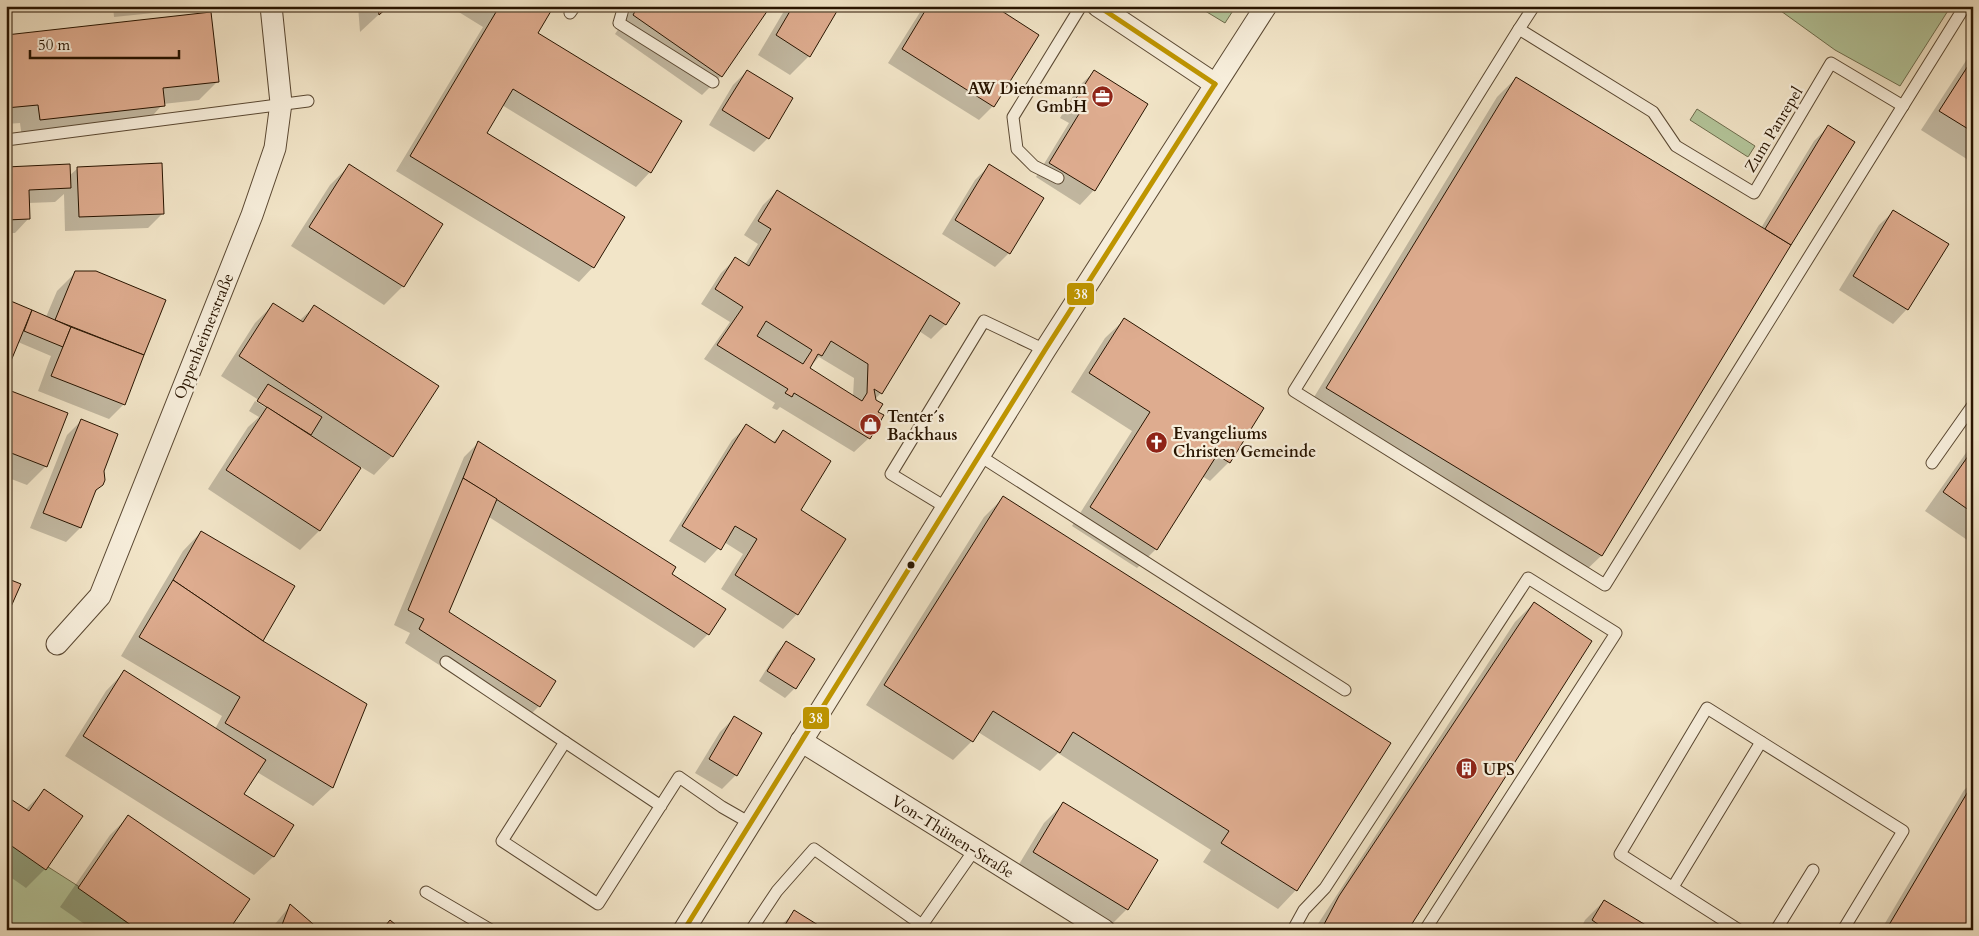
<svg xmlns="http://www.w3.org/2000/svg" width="1979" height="936" font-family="Cardo,serif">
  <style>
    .green { fill: #b4c69b; stroke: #6e6d4e }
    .shadow { fill: #0003; fill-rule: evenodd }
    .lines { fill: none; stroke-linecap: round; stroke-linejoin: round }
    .stream { stroke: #707974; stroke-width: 6 }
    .building { fill: #deac8f; stroke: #281400; fill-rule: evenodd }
    .lane-casing { stroke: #5a4832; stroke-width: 13 }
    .street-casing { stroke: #5a4832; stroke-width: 23 }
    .lane { stroke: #f7eedb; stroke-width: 11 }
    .street { stroke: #f7eedb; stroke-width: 21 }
    .bus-1-casing { stroke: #f7eedb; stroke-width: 9 }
    .bus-1 { stroke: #be9500; stroke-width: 5 }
    .bus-dot { fill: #281400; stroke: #f7eedb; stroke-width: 2 }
    .labels { text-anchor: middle; stroke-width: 4.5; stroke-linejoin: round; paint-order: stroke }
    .poi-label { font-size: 16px; font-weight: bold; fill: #281400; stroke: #f7eedb; text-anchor: start }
    .street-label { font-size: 16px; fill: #281400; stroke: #f7eedb }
    .line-badge { stroke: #f7eedb; stroke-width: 2 }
    .badge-label { font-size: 14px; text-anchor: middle; font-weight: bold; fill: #fff }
  </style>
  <rect width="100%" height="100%" fill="#f2e5c8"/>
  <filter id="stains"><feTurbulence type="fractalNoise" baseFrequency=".004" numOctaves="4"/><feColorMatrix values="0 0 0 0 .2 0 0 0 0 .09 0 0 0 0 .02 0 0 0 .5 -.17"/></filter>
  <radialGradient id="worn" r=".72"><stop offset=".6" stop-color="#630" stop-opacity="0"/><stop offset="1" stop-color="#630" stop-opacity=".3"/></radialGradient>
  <g class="green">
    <polygon points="1197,6 1236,6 1225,23"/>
    <polygon points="1774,6 1951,6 1900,86 1835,50"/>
    <polygon points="1697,109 1755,146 1748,157 1690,120"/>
    <polygon points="6,840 78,886 137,930 6,930"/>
  </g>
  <g class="shadow">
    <polygon points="113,6 195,6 193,9 114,17"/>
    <polygon points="358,6 388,6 360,32"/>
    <polygon points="449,6 552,6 536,34 650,172 636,187 502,105 485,133 623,217 593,267 579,282 396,171 483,27"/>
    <polygon points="634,6 766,6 721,76 702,95 615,34"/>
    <polygon points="787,6 839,6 809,56 790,75 758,55"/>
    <polygon points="924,6 991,6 993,106 979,120 888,63"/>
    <polygon points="6,36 218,81 199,100 163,104 145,124 22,138 20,123 6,124"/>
    <polygon points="1973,50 1973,163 1921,130"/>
    <polygon points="747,71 768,138 754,152 709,125 733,85"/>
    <polygon points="1094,72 1094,190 1080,205 1036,177 1069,123 1060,118 1079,86"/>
    <polygon points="1516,78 1761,228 1814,141 1828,127 1853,142 1601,556 1582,574 1308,407 1497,97"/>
    <polygon points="349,166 441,225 403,286 384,305 291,246 330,185"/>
    <polygon points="989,166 1009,253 995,267 942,234 975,180"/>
    <polygon points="6,168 69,176 78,168 163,213 148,228 65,231 64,194 55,202 28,203 29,218 15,233 6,233"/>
    <path d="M777,191l181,112 -13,22 -14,14 -12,-8 -38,62 -6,6 2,13 6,4 -14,22 -15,14 -74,-45 -3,3 -5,-2 3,-5 -71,-44 26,-37 -29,-18 20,-31 14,-14 10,6 13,-21 -14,-9 19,-30zM819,357l35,21 -1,19 -45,-28z"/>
    <polygon points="1894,211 1907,309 1893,324 1839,290 1879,225"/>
    <polygon points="76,272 165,301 123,405 109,419 38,391 51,356 18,342 6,300 46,317 57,291"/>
    <polygon points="274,304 299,321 314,307 392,456 374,475 361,467 319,531 300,550 208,489 248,427 259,417 249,411 255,401 271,411 268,406 221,376 255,323"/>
    <polygon points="1124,320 1229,462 1210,481 1202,476 1156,549 1137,568 1072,526 1132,431 1071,392 1105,338"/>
    <polygon points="6,390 46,466 27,485 6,477"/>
    <polygon points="81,421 102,471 102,484 94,493 80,528 66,542 30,528 67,435"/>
    <polygon points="747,426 773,442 783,432 799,510 797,614 783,629 721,589 743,554 724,542 705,563 669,541 732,440"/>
    <polygon points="479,442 708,634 694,648 489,517 448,612 539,706 525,720 405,643 410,633 394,625 464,457"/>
    <polygon points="1973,443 1973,544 1925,511"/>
    <polygon points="1003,498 1296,890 1278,909 1203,862 1211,850 1058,753 1040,771 978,732 972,741 953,760 866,705 984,517"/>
    <polygon points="201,532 261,641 365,705 332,788 313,806 257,772 243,794 292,826 273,857 254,875 65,756 106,691 124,672 215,729 222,716 121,656 183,551"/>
    <polygon points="1534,603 1407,930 1314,930 1515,622"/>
    <polygon points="786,643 813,660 795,688 785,698 759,681 777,652"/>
    <polygon points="734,718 736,775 722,789 695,773 720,732"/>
    <polygon points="1973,782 1973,930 1881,930 1964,790"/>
    <polygon points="44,791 45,869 26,888 6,874 6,797 25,810"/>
    <polygon points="1063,804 1127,909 1108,928 1015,871 1044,823"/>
    <polygon points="129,816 227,930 93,930 60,907 110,835"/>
    <polygon points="1604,901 1651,930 1580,930 1585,920"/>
    <polygon points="290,906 318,930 270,930"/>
    <polygon points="795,912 824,930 776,930"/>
  </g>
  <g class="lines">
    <polyline class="stream" points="6,927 11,930"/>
  </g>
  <g class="building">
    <polygon points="378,6 389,6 379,15"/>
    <polygon points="487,6 554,6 538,33 682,121 651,173 513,89 487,133 625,217 594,268 410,156 496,12"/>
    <polygon points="638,6 768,6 770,7 722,77 633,15"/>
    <polygon points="793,6 840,6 810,57 776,35"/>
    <polygon points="928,6 994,6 1039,35 994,107 902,49"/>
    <polygon points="211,12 219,82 163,88 165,106 40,120 38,105 6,108 6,35"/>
    <polygon points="1973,58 1973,132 1939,111"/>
    <polygon points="747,70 793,98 769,139 722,110"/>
    <polygon points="1094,70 1148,104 1095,191 1049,163 1082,109 1073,103"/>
    <polygon points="1516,77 1791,245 1602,556 1326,388"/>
    <polygon points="1828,125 1855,142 1791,245 1765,229"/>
    <polygon points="162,163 164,214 79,217 77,167"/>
    <polygon points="70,164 71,188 29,190 30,219 6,220 6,167"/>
    <polygon points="349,164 443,224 404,287 309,227"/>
    <polygon points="989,164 1044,198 1010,254 955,220"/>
    <path d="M777,190l183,113 -14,22 -16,-10 -48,79 -8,-5 2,11 7,4 -5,8 6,3 -14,24 -76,-46 -2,4 -7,-4 3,-4 -71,-44 26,-38 -28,-18 20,-32 14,9 22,-37 -13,-8zM766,321l46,29 -9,14 -46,-28zM831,341l37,23 -1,29 -5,8 -52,-33 8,-14 4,2z"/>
    <polygon points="1893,210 1949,244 1908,310 1853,276"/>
    <polygon points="75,271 96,271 166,300 144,355 55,320"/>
    <polygon points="6,299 32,310 6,373"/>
    <polygon points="273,303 303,322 314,305 439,386 393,457 239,356"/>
    <polygon points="32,310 71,327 63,347 24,331"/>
    <polygon points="1124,318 1264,408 1230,463 1217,455 1157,550 1090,507 1150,412 1089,373"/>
    <polygon points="71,327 144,355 125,405 51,376"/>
    <polygon points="268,384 322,417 311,435 257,401"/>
    <polygon points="6,389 68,413 47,467 6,451"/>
    <polygon points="267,407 361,468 320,531 226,470"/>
    <polygon points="81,419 118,434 104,471 105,480 103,485 96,490 81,528 43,513"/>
    <polygon points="746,424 775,443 783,430 831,461 801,510 846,539 798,615 735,575 757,539 735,526 721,550 682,526"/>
    <polygon points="478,441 676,567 672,574 726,609 709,635 463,478"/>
    <polygon points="1973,449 1973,513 1943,492"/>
    <polygon points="463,478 497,499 449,612 556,681 540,707 419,629 424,619 408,610"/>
    <polygon points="1003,496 1391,743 1297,891 1221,843 1229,831 1073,732 1060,753 993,711 973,742 884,685"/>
    <polygon points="201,531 295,586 263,641 173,580"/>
    <polygon points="6,578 21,584 6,618"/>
    <polygon points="173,580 263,641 367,704 333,788 225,723 240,697 139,637"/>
    <polygon points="1534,602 1592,641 1408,930 1321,930 1339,896"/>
    <polygon points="786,641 815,659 796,689 767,671"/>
    <polygon points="124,670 266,760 244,794 294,825 274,857 83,736"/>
    <polygon points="734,716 762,733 737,776 709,759"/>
    <polygon points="1973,783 1973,930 1886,930"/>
    <polygon points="44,789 83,816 46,870 6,842 6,796 29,811"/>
    <polygon points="1063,802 1158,860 1128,910 1033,852"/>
    <polygon points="128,815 250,899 229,930 138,930 78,888"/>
    <polygon points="1604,900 1654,930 1596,930 1599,925 1592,920"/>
    <polygon points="290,904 320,930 280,930"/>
    <polygon points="794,910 826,930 782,930"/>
    <polygon points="390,920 402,930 382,930"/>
  </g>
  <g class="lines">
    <defs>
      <g id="lane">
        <polyline points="624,6 619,23 713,82"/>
        <polyline points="1534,6 1519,29 1653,112 1676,146 1754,193 1831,63 1903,106"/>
        <polyline points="570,13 575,6"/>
        <polyline points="1519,29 1294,391 1605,585 1965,6"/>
        <polyline points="6,140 308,101"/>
        <polyline points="1058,178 1034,166 1017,149 1013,117 1081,6"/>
        <polyline points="980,456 1345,690"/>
        <polyline points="1932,463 1973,405"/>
        <polyline points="947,508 891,474 984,321 1045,350"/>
        <polyline points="446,662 565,742"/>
        <polyline points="661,806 565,742 502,841 598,904 679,777 722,807 750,823"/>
        <polyline points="1673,887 1761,742"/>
        <polyline points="426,892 491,930"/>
        <polyline points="751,930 777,891 814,849 922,925"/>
        <polyline points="929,930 922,925 975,849"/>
        <polyline points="1293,930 1304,910 1325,888 1528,578 1616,633 1425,930"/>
        <polyline points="1739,930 1620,854 1707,708 1903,831 1843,930"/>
        <polyline points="1776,930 1813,870"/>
      </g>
      <g id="street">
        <polyline points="1098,6 1215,84"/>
        <polyline points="57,644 100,596 252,215 275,148 281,103 271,6"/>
        <polyline points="801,741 1104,930"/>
        <polyline points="684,930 1045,350 1266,6"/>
      </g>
    </defs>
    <use href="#lane" class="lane-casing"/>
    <use href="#street" class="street-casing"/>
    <use href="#lane" class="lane"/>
    <use href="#street" class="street"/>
    <defs>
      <g id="bus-1">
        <polyline points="1098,6 1215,84"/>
        <polyline points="684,930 1045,350 1215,84"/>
      </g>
    </defs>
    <use href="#bus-1" class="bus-1-casing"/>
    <use href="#bus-1" class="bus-1"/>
  </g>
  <defs>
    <symbol id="office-disc" viewBox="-11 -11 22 22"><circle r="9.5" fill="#8f2418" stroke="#f7eedb"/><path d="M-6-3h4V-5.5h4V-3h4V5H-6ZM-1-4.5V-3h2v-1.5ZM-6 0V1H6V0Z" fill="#fff"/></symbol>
    <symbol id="shop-disc" viewBox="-11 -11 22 22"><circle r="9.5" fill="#8f2418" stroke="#f7eedb"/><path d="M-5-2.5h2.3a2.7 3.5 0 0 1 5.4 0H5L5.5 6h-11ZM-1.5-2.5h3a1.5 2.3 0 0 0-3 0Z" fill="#fff"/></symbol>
    <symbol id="church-disc" viewBox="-11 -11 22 22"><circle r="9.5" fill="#8f2418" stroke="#f7eedb"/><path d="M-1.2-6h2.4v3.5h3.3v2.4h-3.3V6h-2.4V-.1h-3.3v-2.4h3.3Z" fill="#fff"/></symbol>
    <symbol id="building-disc" viewBox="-11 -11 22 22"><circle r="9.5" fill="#8f2418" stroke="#f7eedb"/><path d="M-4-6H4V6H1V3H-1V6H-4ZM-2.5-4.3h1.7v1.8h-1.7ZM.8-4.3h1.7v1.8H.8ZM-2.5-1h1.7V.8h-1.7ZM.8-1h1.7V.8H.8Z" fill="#fff"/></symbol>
  </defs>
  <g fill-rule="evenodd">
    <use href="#office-disc" x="1090" y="84" width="25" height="25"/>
    <use href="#shop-disc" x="858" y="412" width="25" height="25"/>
    <use href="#church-disc" x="1144" y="430" width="25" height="25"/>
    <use href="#building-disc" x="1454" y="756" width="25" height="25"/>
  </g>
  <circle class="bus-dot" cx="911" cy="565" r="4.5"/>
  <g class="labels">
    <g class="poi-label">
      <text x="1087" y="94" text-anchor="end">AW Dienemann<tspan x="1087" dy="18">GmbH</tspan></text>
      <text x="887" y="422">Tenter´s<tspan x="887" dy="18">Backhaus</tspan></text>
      <text x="1173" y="439">Evangeliums<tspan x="1173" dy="18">Christen Gemeinde</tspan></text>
      <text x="1483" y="775">UPS</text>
    </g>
    <g class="street-label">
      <text transform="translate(1773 129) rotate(-59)" y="6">Zum Panrepel</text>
      <text transform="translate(203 336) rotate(-68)" y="6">Oppenheimerstraße</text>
      <text transform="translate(953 836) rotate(32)" y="6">Von-Thünen-Straße</text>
    </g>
  </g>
  <g class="line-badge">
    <rect x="1066" y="282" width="29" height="24" rx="5" fill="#be9500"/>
    <rect x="802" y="706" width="28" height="24" rx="5" fill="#be9500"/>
  </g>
  <g class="badge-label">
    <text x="1081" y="299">38</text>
    <text x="816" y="723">38</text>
  </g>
  <rect width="1979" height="936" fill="none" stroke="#f2e5c8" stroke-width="25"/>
  <rect x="8" y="8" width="1964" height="921" fill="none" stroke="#281400" stroke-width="2.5"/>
  <rect x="12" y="12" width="1954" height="911" fill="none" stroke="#281400"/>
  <path d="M30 50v8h149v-8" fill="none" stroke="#281400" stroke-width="2.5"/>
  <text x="38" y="50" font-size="15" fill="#281400" stroke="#f7eedb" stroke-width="4" paint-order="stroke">50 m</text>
  <rect width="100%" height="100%" filter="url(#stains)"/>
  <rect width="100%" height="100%" fill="url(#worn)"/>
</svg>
